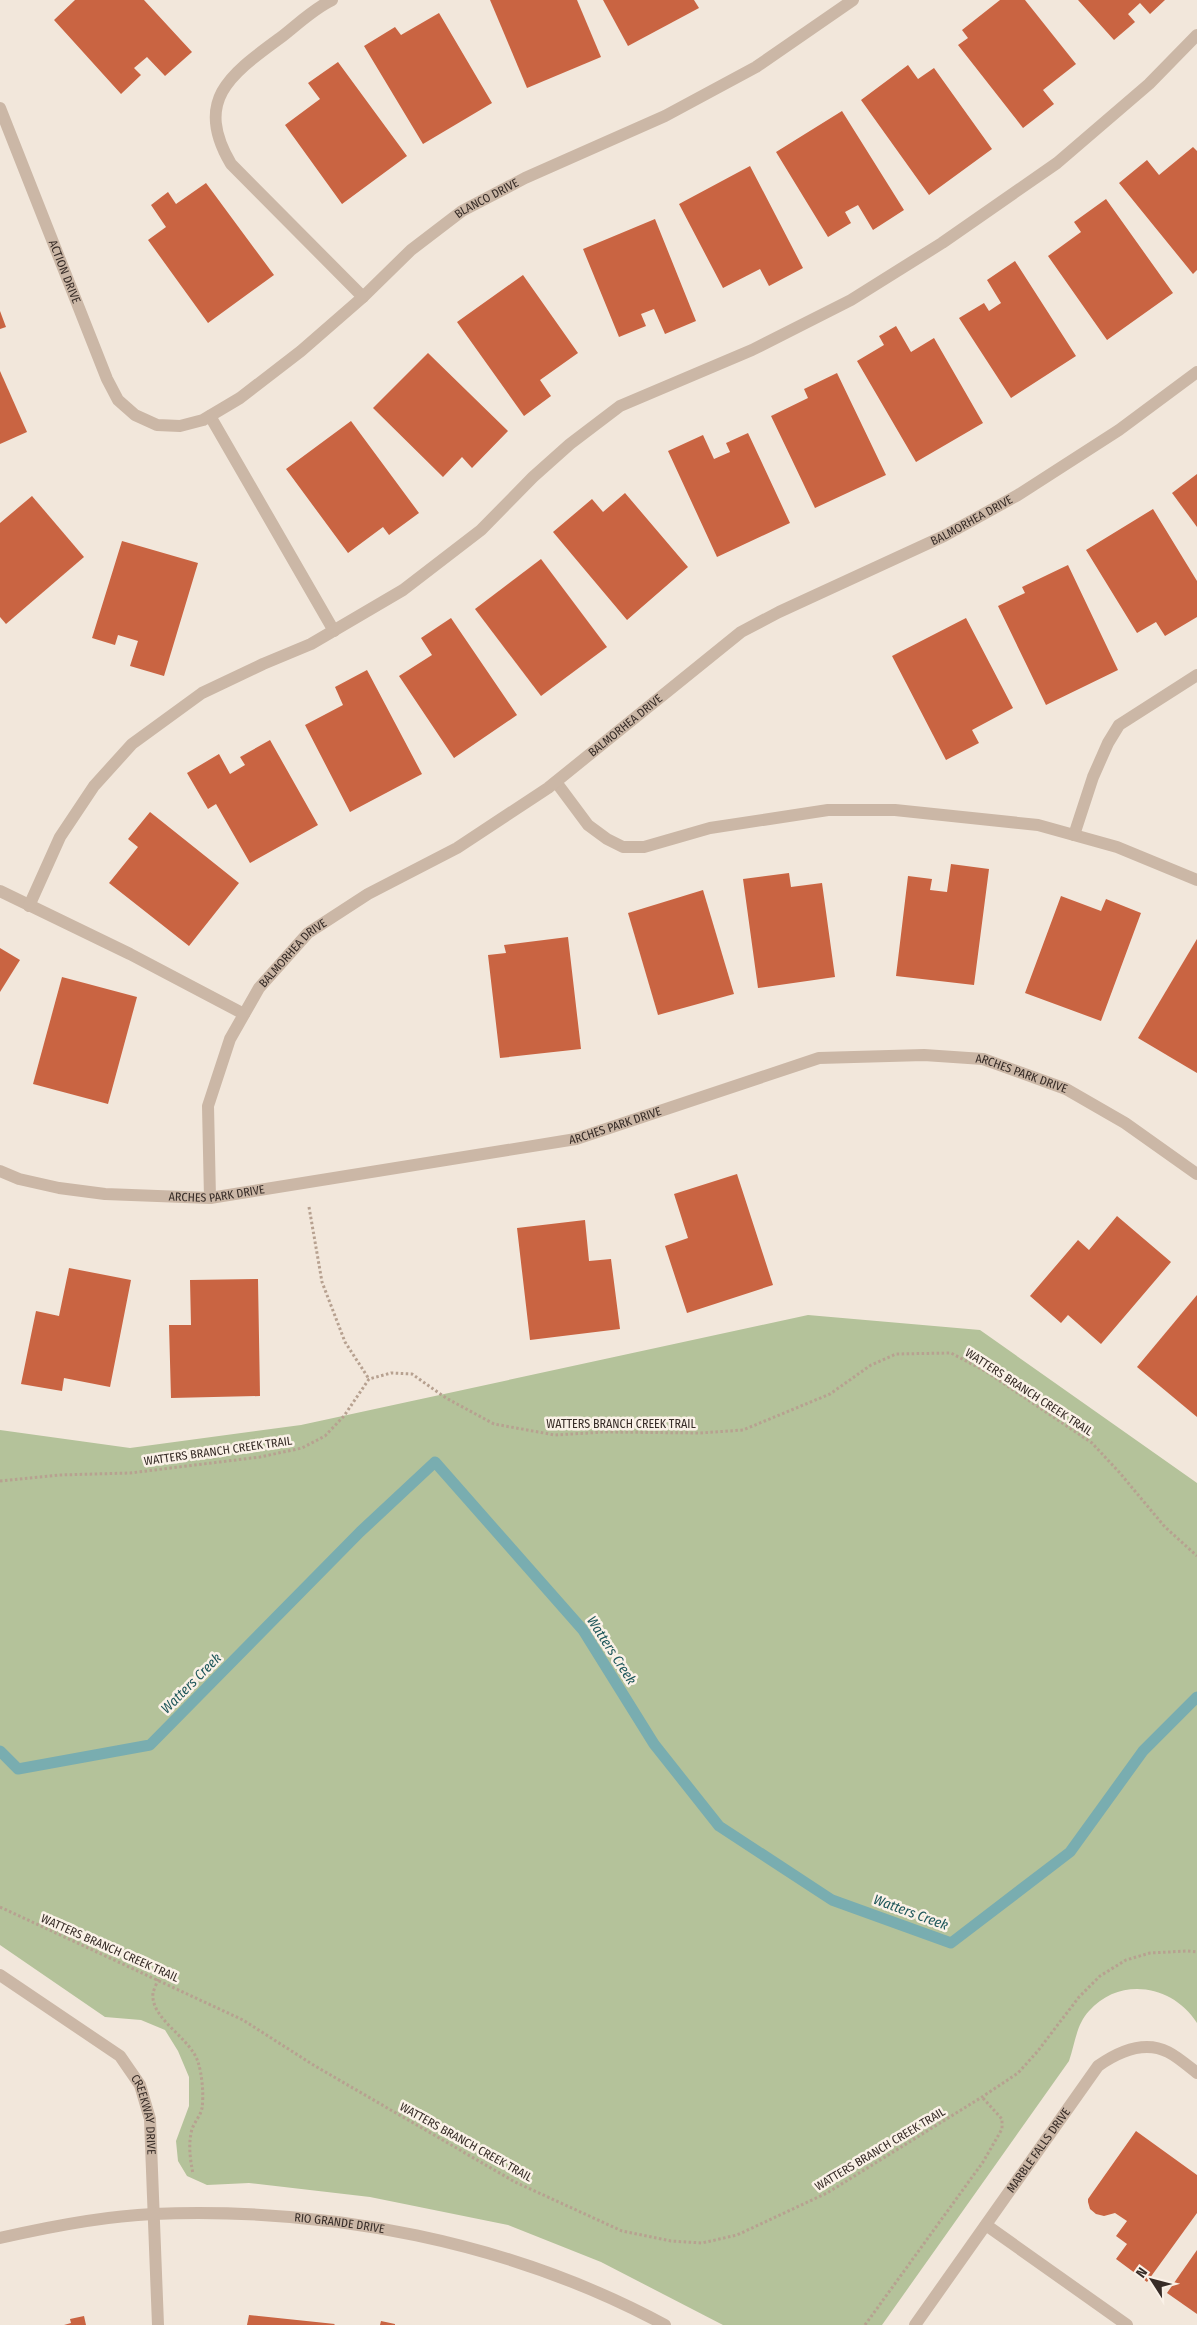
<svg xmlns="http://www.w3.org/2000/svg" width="1197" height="2325" font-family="'Fira Sans Condensed',sans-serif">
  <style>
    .green { fill: #b4c29a }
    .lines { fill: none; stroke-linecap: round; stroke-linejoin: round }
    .stream { stroke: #79adb0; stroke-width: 11 }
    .building { fill: #c96442 }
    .path { stroke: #b7a190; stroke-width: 3; stroke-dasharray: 2.5 2.5; stroke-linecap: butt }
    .lane { stroke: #cbb7a6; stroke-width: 12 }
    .street { stroke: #cbb7a6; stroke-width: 12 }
    .labels { text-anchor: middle; stroke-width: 5; stroke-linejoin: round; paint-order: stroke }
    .street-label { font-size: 12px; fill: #372c27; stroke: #faf1e7 }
    .water-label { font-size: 14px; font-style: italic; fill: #1c5559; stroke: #faf1e7 }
  </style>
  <rect width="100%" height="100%" fill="#f2e7db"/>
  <path class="green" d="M808,1315l172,15 217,153v540c-24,-38 -77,-47 -108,-12 -13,14 -14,33 -20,50l-187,264h-159l-122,-63 -93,-37 -138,-28 -121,-14 -42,2 -20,-9 -9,-15 -2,-20 13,-35v-29l-11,-26 -13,-21 -24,-10 -36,-3 -105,-72v-515l130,18 171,-23z"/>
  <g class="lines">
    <polyline class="stream" points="0,1751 18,1769 150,1745 360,1532 435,1462 583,1630 654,1744 719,1826 832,1900 951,1943 1070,1852 1143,1751 1197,1697"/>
  </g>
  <g class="building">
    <polygon points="75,0 144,0 192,52 165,76 147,57 134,68 141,75 121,94 54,20"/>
    <polygon points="490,0 577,0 601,57 527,88"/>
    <polygon points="603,0 694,0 699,8 628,46"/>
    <polygon points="1000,0 1025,0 1076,64 1043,90 1054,104 1023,128 958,45 968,38 962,30"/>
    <polygon points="1078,0 1165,0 1150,14 1140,3 1128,14 1135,22 1114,40"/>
    <polygon points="439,13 492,103 423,144 364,46 395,27 401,35"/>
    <polygon points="338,62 407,156 342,204 285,125 320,99 308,83"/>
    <polygon points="908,65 918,79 934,68 992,149 929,195 861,100"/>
    <polygon points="842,111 904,210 873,230 858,205 845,212 851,223 828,237 776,152"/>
    <polygon points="1193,147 1197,151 1197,270 1193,274 1119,183 1147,160 1159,175"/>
    <polygon points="750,166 803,268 769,286 760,269 723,288 679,204"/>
    <polygon points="206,183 274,275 208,323 148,240 166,227 151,205 168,192 176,204"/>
    <polygon points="1106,199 1173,293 1107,340 1048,256 1081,232 1074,222"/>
    <polygon points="655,219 696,321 665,334 654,309 641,314 646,326 619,337 583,249"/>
    <polygon points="1015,261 1076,356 1011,398 959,318 984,303 989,311 1001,303 987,280"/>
    <polygon points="523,275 578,353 540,380 551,396 524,416 457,322"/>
    <polygon points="0,311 6,327 0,329"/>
    <polygon points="896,326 911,352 934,338 983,423 916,462 857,361 884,345 879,336"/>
    <polygon points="428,353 508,431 472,468 462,457 443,477 373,408"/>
    <polygon points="0,371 27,432 0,444"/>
    <polygon points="837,373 886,475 815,508 771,416 808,398 804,389"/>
    <polygon points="351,421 419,513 389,535 383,527 348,553 286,469"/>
    <polygon points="748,433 790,523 717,557 668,451 703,435 714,459 730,452 726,443"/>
    <polygon points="1197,474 1197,527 1172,493"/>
    <polygon points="625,493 688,567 627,620 553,532 592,499 603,512"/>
    <polygon points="32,496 84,557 6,624 0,617 0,523"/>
    <polygon points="1153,509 1197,581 1197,617 1165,636 1156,622 1137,633 1086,550"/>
    <polygon points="122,541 198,563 164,676 130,666 138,641 118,635 115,645 92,638"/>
    <polygon points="541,559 607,647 541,696 475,609"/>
    <polygon points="1068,565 1118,670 1046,705 998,606 1025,593 1022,587"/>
    <polygon points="451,618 517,715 454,758 399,676 432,655 421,638"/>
    <polygon points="966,618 1013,708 972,730 979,743 946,760 892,656"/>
    <polygon points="367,670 422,774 350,812 305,725 343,705 335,687"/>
    <polygon points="270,740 318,825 250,863 216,804 208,809 187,773 219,754 230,774 245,765 240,757"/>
    <polygon points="150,812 239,883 189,946 109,883 138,847 128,839"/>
    <polygon points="951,864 989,869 974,985 896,976 908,876 932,879 930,890 947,892"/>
    <polygon points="789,873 791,887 822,883 835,977 758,988 743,879"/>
    <polygon points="703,890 734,994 658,1015 628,913"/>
    <polygon points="1061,896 1101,911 1106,899 1141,913 1101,1021 1025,993"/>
    <polygon points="568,937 581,1049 500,1058 488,955 506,953 504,945"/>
    <polygon points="1197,939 1197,1073 1138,1038"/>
    <polygon points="0,948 20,960 0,992"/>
    <polygon points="62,977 137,997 108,1104 33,1084"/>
    <polygon points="737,1174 773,1285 687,1313 665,1246 688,1238 674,1194"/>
    <polygon points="1117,1216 1171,1262 1101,1344 1068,1315 1061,1323 1030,1296 1078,1240 1089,1250"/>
    <polygon points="585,1220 589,1261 611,1259 620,1329 530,1340 517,1228"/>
    <polygon points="69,1268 131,1280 110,1387 64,1378 62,1391 21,1384 36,1311 59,1316"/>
    <polygon points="258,1279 260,1396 171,1398 169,1325 191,1325 190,1280"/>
    <polygon points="1197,1295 1197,1417 1137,1367"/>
    <polygon points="1136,2131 1197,2175 1197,2213 1147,2282 1116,2259 1127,2244 1116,2236 1127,2221 1115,2213 1104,2216 1096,2214 1090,2209 1088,2202 1088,2199"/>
    <polygon points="1197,2250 1197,2314 1167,2293"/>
    <polygon points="249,2315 335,2324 334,2325 247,2325"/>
    <polygon points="84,2316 86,2325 64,2325 71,2323 70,2319"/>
    <polygon points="381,2321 395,2324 395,2325 380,2325"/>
  </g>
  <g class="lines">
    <g class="path">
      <polyline points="309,1207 322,1282 345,1342 369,1379"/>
      <polyline points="0,1481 59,1475 130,1473 260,1457 302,1448 325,1436 344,1416 369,1379 391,1373 412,1374 446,1398 494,1424 555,1435 605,1432 700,1433 743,1430 830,1394 871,1365 896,1354 951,1353 985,1371 1092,1443 1119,1472 1165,1527 1197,1556"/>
      <polyline points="0,1907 243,2020 315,2066 515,2182 622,2231 671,2241 702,2243 737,2235 827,2193 982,2097 1018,2073 1037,2052 1079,1997 1100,1976 1126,1960 1150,1953 1187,1951 1197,1952"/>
      <path d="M158,1979c-1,4 -4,10 -5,14 -3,26 37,44 45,69 4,12 6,33 4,46 -1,7 -7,13 -10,21 -4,15 -2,29 1,45"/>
      <polyline points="865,2325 983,2162 1002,2129 1002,2119 982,2097"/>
    </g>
    <g class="lane">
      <path d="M332,0c-19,9 -35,25 -52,38 -49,36 -87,62 -49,126l132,133"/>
      <polyline points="210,416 334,631"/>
      <polyline points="556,782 588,825 607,839 623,847 644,847 710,828 828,810 895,810 1038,825 1117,847 1197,880"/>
      <polyline points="1074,835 1093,777 1108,743 1119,725 1197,675"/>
      <polyline points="0,891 130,954 244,1014"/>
      <polyline points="29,906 60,837 94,786 132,744 202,693 263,664 311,644 403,590 481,530 533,477 570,444 620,406 752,350 851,300 942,243 1057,163 1149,84 1197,35"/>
      <polyline points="986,2225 1127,2325"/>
    </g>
    <g class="street">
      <path id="s1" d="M0,108l107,271 11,21 17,15 22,10 23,1 23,-6 37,-22 61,-47 62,-54 48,-47 51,-39 63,-33 140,-62 91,-49 97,-67"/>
      <path id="s2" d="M0,1171l19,8 40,9 46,6 105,4 366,-59 243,-81 105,-3 59,4 83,30 59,34 72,51"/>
      <path id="s3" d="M210,1198l-2,-92 22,-67 29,-51 49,-55 60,-39 89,-46 91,-60 193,-156 38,-20 165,-76 74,-41 101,-65 78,-58"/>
      <path id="s4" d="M0,1975l120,81 20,29 10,34 8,206"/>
      <path id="s5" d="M0,2238c48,-11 104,-22 153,-24 176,-7 356,27 512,111"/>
      <path id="s6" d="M915,2325l183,-259c20,-14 46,-26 70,-14 10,5 20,14 29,21"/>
    </g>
  </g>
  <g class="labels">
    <g class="street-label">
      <text dy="4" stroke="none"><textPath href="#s1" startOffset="770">BLANCO DRIVE</textPath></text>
      <text dy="4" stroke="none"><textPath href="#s1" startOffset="176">ACTION DRIVE</textPath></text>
      <text dy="4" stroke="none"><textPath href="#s3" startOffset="1080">BALMORHEA DRIVE</textPath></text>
      <text dy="4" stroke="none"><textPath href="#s3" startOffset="675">BALMORHEA DRIVE</textPath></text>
      <text dy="4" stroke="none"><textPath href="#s3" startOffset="270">BALMORHEA DRIVE</textPath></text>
      <text dy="4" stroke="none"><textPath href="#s2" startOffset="1045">ARCHES PARK DRIVE</textPath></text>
      <text dy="4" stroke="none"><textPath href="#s2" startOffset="625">ARCHES PARK DRIVE</textPath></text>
      <text dy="4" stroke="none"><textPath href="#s2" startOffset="220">ARCHES PARK DRIVE</textPath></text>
      <text transform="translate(1029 1392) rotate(33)" y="4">WATTERS BRANCH CREEK TRAIL</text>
      <text x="621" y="1428">WATTERS BRANCH CREEK TRAIL</text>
      <text transform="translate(218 1451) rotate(-8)" y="4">WATTERS BRANCH CREEK TRAIL</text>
      <text transform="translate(110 1948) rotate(24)" y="4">WATTERS BRANCH CREEK TRAIL</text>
      <text dy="4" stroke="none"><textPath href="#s4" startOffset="210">CREEKWAY DRIVE</textPath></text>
      <text transform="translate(466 2142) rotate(29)" y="4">WATTERS BRANCH CREEK TRAIL</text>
      <text transform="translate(880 2149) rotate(-31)" y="4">WATTERS BRANCH CREEK TRAIL</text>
      <text dy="4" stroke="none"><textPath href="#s6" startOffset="214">MARBLE FALLS DRIVE</textPath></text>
      <text dy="4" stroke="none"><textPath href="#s5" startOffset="342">RIO GRANDE DRIVE</textPath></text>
    </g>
    <g class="water-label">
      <text transform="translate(612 1650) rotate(57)" y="5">Watters Creek</text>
      <text transform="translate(191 1683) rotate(-45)" y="5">Watters Creek</text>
      <text transform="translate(911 1912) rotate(20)" y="5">Watters Creek</text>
    </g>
  </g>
  <g transform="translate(1152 2280) rotate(306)" stroke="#faf1e7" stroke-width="4" paint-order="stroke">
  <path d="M0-4L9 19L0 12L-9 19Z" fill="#372c27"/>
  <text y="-8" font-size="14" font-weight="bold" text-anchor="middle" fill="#372c27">N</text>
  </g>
</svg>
